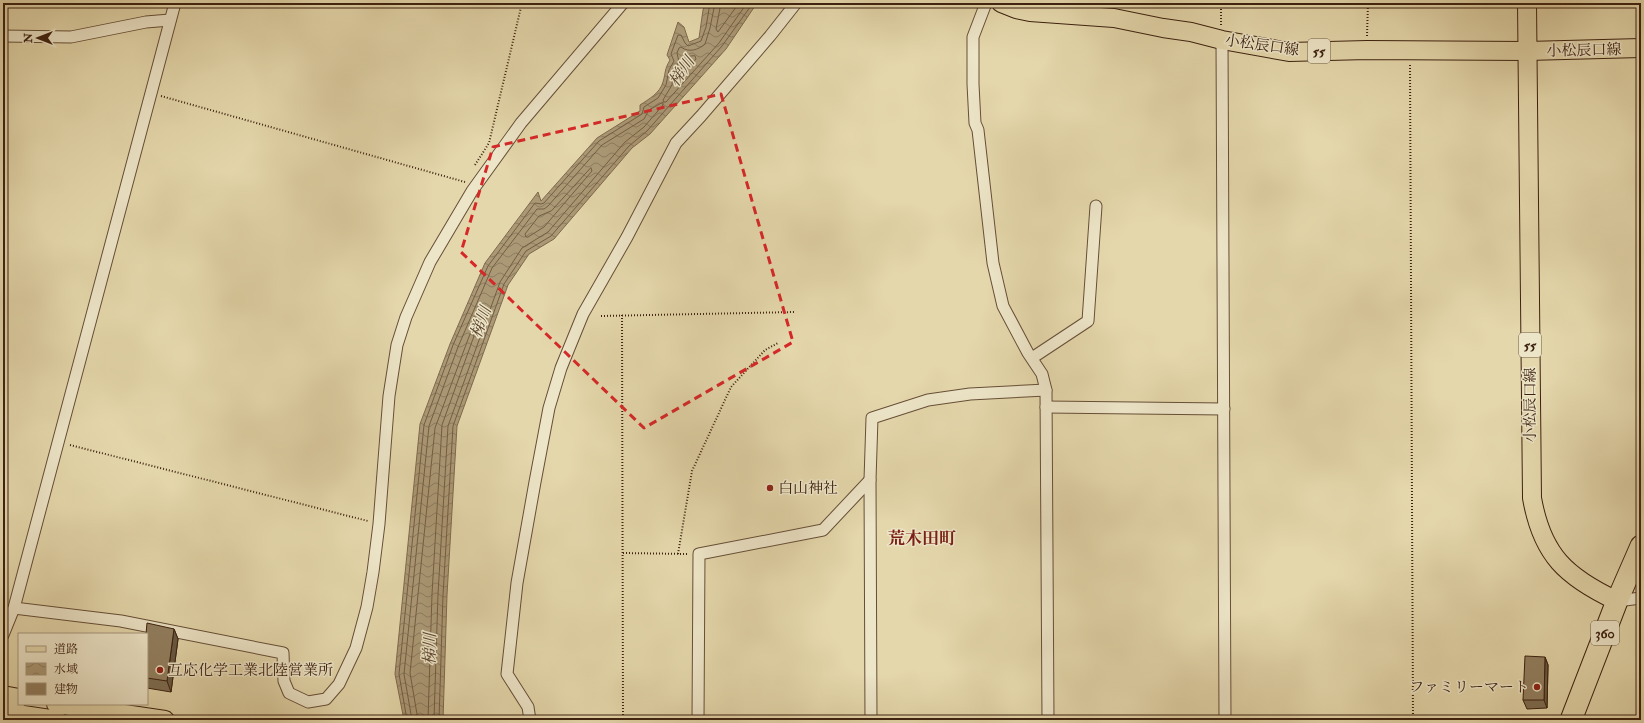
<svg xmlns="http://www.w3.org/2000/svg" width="1644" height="723" font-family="'IM FELL Double Pica','Noto Serif JP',serif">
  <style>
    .water { fill: url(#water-waves); stroke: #7f694d }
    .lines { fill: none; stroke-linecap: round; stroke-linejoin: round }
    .shore { stroke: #745d43; stroke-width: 1 }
    .street-casing { stroke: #664e37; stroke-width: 13 }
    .primary-casing { stroke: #3c2110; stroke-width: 20 }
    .highway-casing { stroke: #3c2110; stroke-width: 23 }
    .path { stroke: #3c2110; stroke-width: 2; stroke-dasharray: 1 2; stroke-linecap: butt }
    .street { stroke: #ede5c8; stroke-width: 11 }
    .primary { stroke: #e4d7ab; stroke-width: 18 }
    .highway { stroke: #e4d7ab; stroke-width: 21 }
    .wall { fill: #7e6e53; stroke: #3c2110 }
    .shaded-wall { fill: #675a44; stroke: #3c2110 }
    .building { fill: #938061; stroke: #3c2110 }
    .marked { fill: none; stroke: #d62828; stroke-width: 3; stroke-dasharray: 8 5; stroke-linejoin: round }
    .poi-dot { fill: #8f2418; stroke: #ede5c8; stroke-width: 1.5 }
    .labels { text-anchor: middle; stroke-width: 3; stroke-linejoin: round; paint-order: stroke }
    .shield { fill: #ede5c8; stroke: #715c47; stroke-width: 1 }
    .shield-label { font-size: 14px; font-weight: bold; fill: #3c2110 }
    .street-label { font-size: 15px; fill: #3c2110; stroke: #ede5c8 }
    .poi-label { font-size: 15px; fill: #3c2110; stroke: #ede5c8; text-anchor: start }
    .water-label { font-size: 16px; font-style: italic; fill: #5d452f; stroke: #ede5c8 }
    .quarter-label { font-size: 17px; font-weight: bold; fill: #7a1f14; stroke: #ede5c8 }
  </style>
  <defs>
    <pattern id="water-waves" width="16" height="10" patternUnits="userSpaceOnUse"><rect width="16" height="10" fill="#ab9976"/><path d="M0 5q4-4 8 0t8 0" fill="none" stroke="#8c7c5f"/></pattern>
  </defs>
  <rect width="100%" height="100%" fill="#e4d7ab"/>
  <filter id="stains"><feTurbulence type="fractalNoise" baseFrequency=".005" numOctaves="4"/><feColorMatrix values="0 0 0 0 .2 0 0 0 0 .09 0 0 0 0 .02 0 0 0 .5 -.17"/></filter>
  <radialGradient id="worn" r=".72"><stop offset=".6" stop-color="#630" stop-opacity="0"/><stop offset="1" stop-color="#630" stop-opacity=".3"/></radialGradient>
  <path class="water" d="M706,3h51l-31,46 -76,85 -18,14 -78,91 -25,15 -21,31 -51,141 -10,169 -4,125h-39l-9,-46 25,-250 30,-80 35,-81 53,-71 3,9 56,-63 43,-27v-6c9,-6 20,-12 23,-23 3,-10 1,-12 7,-22l-3,-5 11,-33 6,5 5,15 10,-4 4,-28z"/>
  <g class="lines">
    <g class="shore">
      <path d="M715,3l-5,25 -5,16c-7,6 -16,9 -24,3l-2,1 -2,5 2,9 -6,9 -1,14 -9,15 1,2h2l53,-59 28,-40"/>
      <polyline points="721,3 716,29 718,32 739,3"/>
      <polygon points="695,56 696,59 684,72 682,72 681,70 685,57"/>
      <polygon points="591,168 592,171 544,227 528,237 526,237 525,234 539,216 551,211"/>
      <polyline points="407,720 399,674 424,425 453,345 488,266 535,203 541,204 544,203 599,141 642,114 644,107 658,98 666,85 669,70 674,61 671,54 678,35 681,35 685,43 688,46 701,41 706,27 710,3"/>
      <polyline points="412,720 404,674 429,426 458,347 492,268 537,209 544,209 548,206 602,145 644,119 649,110 663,102 663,105 644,127 625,142 548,232 522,248 500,282 448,426 438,594 434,720"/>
      <polyline points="418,720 410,673 435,428 470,334 472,333 474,336 442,425 432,594 428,720"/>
      <polyline points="439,720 443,595 453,426 504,284 526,251 551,236 629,146 647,131 722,46 753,3"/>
    </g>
    <defs>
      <g id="street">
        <polyline points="986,3 973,37 973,84 975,123 978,130 993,263 1003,306 1028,353 1042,374 1046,390 1048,720"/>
        <polyline points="3,36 71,37 146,22 170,20"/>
        <polyline points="1222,40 1225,720"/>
        <polyline points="1032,358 1088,321 1096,206"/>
        <polyline points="1046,407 1224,409"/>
        <polyline points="1617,601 1641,598"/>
        <polyline points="14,608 121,621 283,653 284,681 289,693 308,702 326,699 339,684 356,648 367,607 373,572 379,524 389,396 397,345 406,317 430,262 472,191 521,123 623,3"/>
        <polyline points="3,635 14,608 175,3"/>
        <polyline points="530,720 528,707 507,674 517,583 535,482 549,408 561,368 583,314 627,237 676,143 701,116 770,36 796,3"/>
        <polyline points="698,720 699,554 823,530 870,480"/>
        <polyline points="871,720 870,480 872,418 928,400 970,394 1046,390"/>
      </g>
      <g id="primary">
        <polyline points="1001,3 1016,9 1030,12 1114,18 1163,28 1191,32 1222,40 1289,52 1367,50 1527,51 1641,48"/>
        <path d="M1527,3l5,495c10,57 34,79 85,103"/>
        <polyline points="3,695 19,698"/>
        <polyline points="56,704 165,720"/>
        <polyline points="3,712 57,720"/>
      </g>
      <polyline id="highway" points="1571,720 1617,601 1641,546"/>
    </defs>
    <use href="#street" class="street-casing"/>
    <use href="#primary" class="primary-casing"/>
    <use href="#highway" class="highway-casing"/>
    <g class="path">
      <polyline points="1221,3 1221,25"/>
      <polyline points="1367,36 1368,3"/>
      <polyline points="1410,65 1413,720"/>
      <polyline points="161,96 465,182"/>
      <polyline points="475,165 489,143 522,3"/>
      <polyline points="622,315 623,720"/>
      <polyline points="601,316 795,312"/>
      <polyline points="70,445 368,521"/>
      <polyline points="623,553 688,554"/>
      <polyline points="678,554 692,471 731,387 765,350 778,343"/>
    </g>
    <use href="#street" class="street"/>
    <use href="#primary" class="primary"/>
    <use href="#highway" class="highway"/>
  </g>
  <g class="wall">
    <polygon points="174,629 178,639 171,692 147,688 147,634"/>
    <polygon points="1545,657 1548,665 1547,708 1527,709 1523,700"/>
  </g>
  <g class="shaded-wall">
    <polygon points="174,629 178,639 171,692 167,681"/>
    <polygon points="1545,657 1548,665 1547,708 1544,700"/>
  </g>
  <g class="building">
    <polygon points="147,623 174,629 167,681 147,678 147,634 146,634"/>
    <polygon points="1525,656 1545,657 1544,700 1523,700"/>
  </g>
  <path class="marked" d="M721,94l72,248 -149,86 -183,-176 32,-105z"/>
  <g class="poi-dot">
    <circle cx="770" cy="488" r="4"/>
    <circle cx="160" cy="670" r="4"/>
    <circle cx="1537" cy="687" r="4"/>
  </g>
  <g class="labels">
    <g class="shield">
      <rect x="1308" y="39" width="22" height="24" rx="3"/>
      <rect x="1519" y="333" width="22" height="24" rx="3"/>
      <rect x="1591" y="621" width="28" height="24" rx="3"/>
    </g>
    <g class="shield-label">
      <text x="1319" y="56">55</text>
      <text x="1530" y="350">55</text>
      <text x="1605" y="638">360</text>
    </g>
    <g class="street-label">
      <text transform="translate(1262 45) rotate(8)" y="5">小松辰口線</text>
      <text transform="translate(1584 50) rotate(-1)" y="5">小松辰口線</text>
      <text transform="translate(1530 405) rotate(-90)" y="5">小松辰口線</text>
    </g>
    <g class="poi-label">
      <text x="778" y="493">白山神社</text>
      <text x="168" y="675">互応化学工業北陸営業所</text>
      <text x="1529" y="692" text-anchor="end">ファミリーマート</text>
    </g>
    <g class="water-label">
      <text transform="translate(681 71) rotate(-56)" y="6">梯川</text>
      <text transform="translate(480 322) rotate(-70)" y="6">梯川</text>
      <text transform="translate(429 649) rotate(-89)" y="6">梯川</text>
    </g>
    <g class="quarter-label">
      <text x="922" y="544">荒木田町</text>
    </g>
  </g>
  <rect width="1644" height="723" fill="none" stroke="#e4d7ab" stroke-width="16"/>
  <rect x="4" y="4" width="1636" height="715" fill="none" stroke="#3c2110" stroke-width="2"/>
  <rect x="8" y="8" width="1628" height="707" fill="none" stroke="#3c2110"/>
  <rect x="18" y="633" width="130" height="72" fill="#ede5c8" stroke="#a6977e"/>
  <rect x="26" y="646" width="20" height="6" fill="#e4d7ab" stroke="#a6977e"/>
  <text x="54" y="653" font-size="12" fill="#3c2110">道路</text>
  <rect x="26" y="663" width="20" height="12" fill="url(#water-waves)" stroke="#a6977e"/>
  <text x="54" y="673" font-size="12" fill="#3c2110">水域</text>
  <rect x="26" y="683" width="20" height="12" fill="#938061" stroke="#a6977e"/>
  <text x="54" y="693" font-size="12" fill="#3c2110">建物</text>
  <g transform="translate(38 38) rotate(270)" stroke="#ede5c8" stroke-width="3" paint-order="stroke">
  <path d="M0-3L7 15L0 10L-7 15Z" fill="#3c2110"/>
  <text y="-6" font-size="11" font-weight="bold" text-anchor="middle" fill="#3c2110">N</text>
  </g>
  <rect width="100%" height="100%" filter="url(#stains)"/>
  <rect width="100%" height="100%" fill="url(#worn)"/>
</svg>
